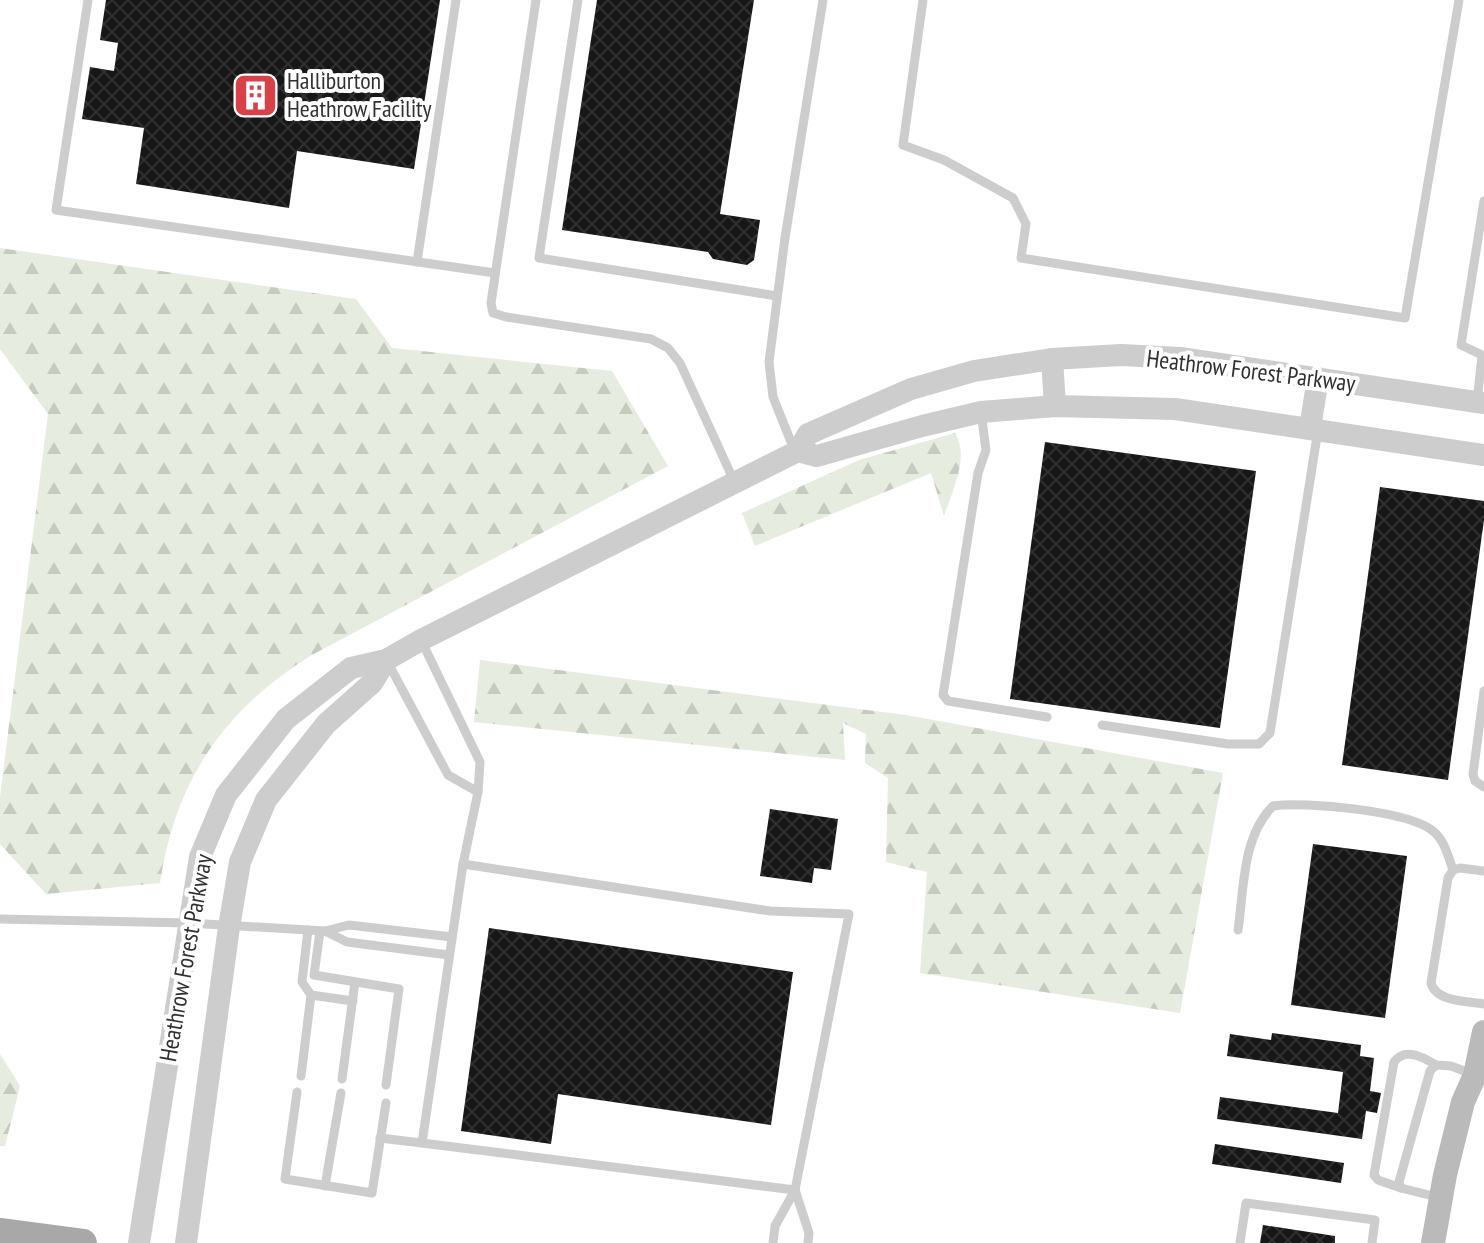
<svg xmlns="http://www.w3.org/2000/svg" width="1484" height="1243" font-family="'PT Sans Narrow',sans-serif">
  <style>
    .forest { fill: url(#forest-firs) }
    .building { fill: url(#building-cross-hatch) }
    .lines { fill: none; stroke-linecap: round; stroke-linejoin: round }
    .service { stroke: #cdcdcd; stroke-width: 9 }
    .tertiary { stroke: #cdcdcd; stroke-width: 22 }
    .secondary { stroke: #bababa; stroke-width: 24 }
    .primary { stroke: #a8a8a8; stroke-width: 28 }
    .labels { text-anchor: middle; stroke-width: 8; stroke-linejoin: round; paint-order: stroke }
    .poi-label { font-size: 24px; fill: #303030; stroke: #fff; text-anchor: start }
    .street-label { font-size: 24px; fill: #303030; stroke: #fff }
  </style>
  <defs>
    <pattern id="forest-firs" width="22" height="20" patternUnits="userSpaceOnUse" patternTransform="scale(2)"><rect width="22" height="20" fill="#e6ecdf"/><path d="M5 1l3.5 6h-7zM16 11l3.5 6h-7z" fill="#c6cbc0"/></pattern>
    <pattern id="building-cross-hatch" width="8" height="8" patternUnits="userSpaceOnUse" patternTransform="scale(2)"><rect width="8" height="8" fill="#171717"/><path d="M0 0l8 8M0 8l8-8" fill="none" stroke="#303030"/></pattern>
  </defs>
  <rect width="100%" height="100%" fill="#fff"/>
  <g class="forest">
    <path d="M0,248l356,51 36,49 220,23 56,95 -358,190c-87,55 -135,125 -150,227l-114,11 -46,-50v-47l48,-383 -48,-65z"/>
    <path d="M955,433c15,24 -3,58 -11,83l-13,-43 -176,73 -13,-33 117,-53z"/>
    <polygon points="480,660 906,715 1223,773 1180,1013 920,973 927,872 886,862 888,778 865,763 866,734 843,723 845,760 474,722"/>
    <polygon points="0,1054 20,1086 5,1146 0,1146"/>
  </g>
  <g class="building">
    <polygon points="106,0 440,0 414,169 297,151 289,208 136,184 144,128 82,119 90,67 114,71 118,43 100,40"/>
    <polygon points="597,0 754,0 720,214 760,220 754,260 747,265 713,259 708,252 562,230"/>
    <polygon points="1045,442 1256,471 1220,728 1010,699"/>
    <polygon points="1380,487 1484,501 1484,520 1448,780 1342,765"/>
    <polygon points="770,809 838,819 831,870 814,868 812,883 760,876"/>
    <polygon points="1313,844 1407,856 1385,1018 1291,1005"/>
    <polygon points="489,928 793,972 771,1125 558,1094 551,1144 461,1131"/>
    <polygon points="1272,1033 1361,1045 1360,1056 1374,1058 1370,1091 1381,1093 1377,1113 1366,1111 1362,1139 1217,1119 1220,1097 1338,1113 1343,1072 1227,1056 1230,1034 1271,1040"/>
    <polygon points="1215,1144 1344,1163 1341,1183 1212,1164"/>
    <polygon points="1263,1225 1335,1236 1335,1243 1260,1243"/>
  </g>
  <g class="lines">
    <g class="service">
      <polyline points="88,0 56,210 495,273"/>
      <polyline points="536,0 491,303 493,313 506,317 651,339 668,348 680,363 734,481"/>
      <polyline points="578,0 539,258 777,296"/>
      <polyline points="923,0 903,145 944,160 1013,198 1026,224 1021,258 1405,318 1459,0"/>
      <polyline points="1484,201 1461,345 1484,356"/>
      <polyline points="417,262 456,0"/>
      <polyline points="1477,402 1482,356"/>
      <polyline points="981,412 986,450 978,473 943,695 948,701 1047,717"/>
      <polyline points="795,452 773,397 769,362 785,238 823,0"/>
      <polyline points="421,640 480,762 478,792 463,864 770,911 849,914 795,1190 775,1226 773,1243"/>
      <polyline points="387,661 448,775 478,792"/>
      <polyline points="1484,691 1473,774 1475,781 1484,787"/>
      <polyline points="1102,725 1228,744 1259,744 1270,733 1318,430"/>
      <polyline points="463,864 422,1143 795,1190"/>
      <path d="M1484,871l-24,-3 -7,2 -5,8 -17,105c5,19 36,18 53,21"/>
      <polyline points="0,919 189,923 325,931 349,925 452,937"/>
      <path d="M1238,930c6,-40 4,-94 35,-124 32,-5 136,5 160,25 12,10 15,25 20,39"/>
      <polyline points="320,931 314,975 399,989 386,1085"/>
      <polyline points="325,931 347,942 449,955"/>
      <polyline points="311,995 353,1001"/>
      <polyline points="301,1076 311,995 302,982 308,930"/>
      <polyline points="342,1079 355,982"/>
      <polyline points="297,1092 285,1179 372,1193 386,1103"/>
      <polyline points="380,1138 422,1143"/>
      <polyline points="325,1186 341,1093"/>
      <path d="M1401,1188l-23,-8 -4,-5 20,-113c11,-15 29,-5 42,3"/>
      <polyline points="795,1190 809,1233 808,1243"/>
      <polyline points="1441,1198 1401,1188 1399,1182 1430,1071 1436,1065 1451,1066 1475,1075"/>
      <polyline points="1240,1243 1246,1203 1375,1220 1372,1243"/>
    </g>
    <g class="tertiary">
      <polyline points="1052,359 1055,406"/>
      <polyline points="1310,428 1318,378"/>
      <polyline points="798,451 817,456 922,426 981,412 1055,406 1175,409 1484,455"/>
      <polyline points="139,1243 200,857 226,795 286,719 351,668 386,660 421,640 798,451 808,434 911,389 974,371 1052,359 1121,355 1180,358 1484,403"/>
      <polyline points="186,1243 229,927 240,862 266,800 326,724 372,683 386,660"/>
    </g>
    <polyline class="secondary" points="1433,1243 1445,1175 1463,1102 1475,1075 1484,1032"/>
    <polyline class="primary" points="0,1232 83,1243"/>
  </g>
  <defs>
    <symbol id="building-square" viewBox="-11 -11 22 22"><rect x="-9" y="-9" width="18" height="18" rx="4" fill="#d74249" stroke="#fff"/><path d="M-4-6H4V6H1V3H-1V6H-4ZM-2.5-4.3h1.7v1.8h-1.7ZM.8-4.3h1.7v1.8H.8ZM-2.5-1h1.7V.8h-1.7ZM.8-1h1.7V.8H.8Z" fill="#fff"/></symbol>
  </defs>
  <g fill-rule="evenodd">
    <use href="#building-square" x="230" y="70" width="51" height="51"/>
  </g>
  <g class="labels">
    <g class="poi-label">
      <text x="287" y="89">Halliburton<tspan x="287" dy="28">Heathrow Facility</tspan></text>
    </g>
    <g class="street-label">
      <text transform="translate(1251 371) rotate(7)" y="8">Heathrow Forest Parkway</text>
      <text transform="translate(186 958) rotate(-80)" y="8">Heathrow Forest Parkway</text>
    </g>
  </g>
</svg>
